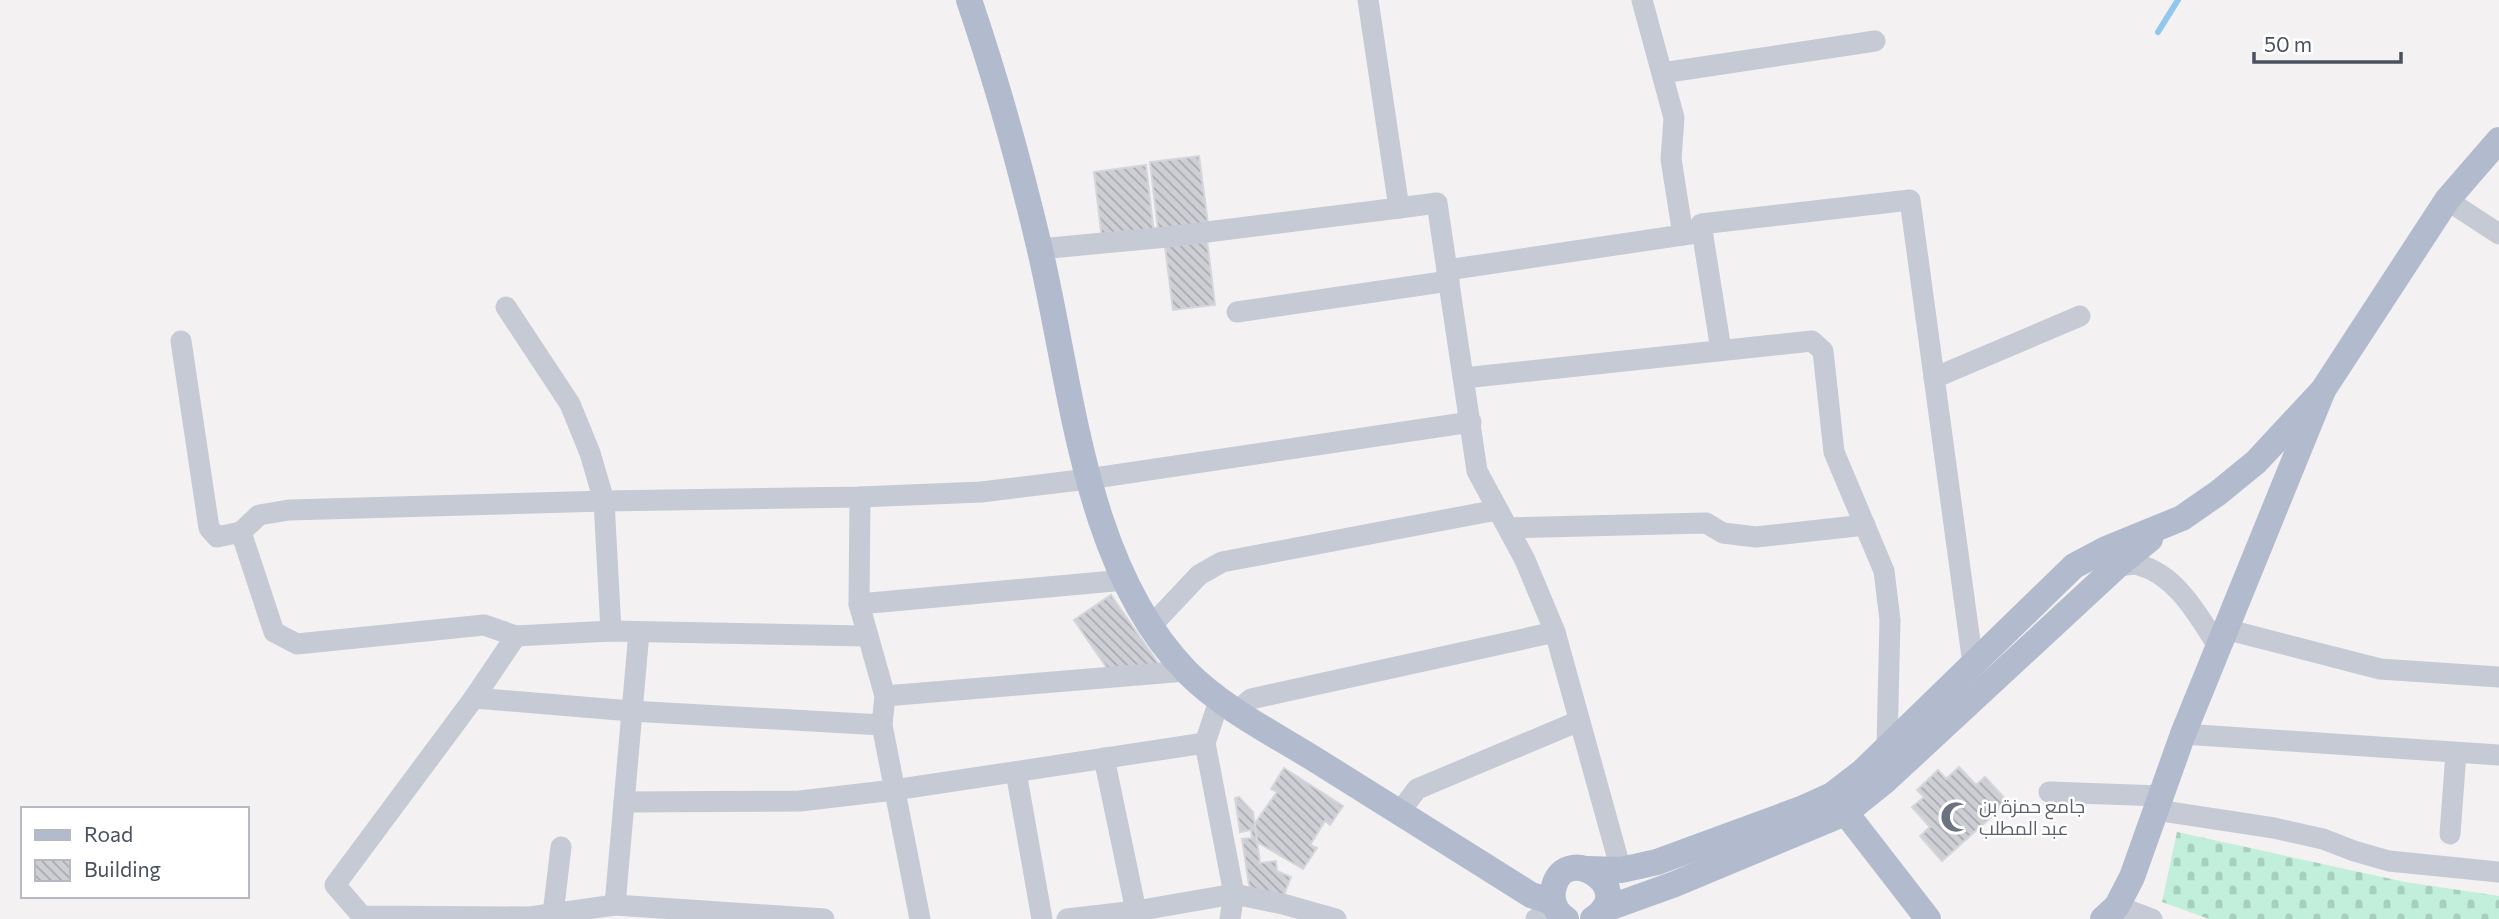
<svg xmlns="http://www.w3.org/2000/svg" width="2499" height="919" font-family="Commissioner,Cairo,sans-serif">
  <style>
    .cemetery { fill: url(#cemetery-stones) }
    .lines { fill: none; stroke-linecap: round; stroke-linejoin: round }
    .stream { stroke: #90c7ea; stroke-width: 6 }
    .building { fill: url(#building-back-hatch); stroke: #d5d6dc; stroke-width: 2 }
    .minor { stroke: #c5cad5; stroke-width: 21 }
    .major { stroke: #b2bbce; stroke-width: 26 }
    .labels { text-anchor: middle; stroke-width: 5; stroke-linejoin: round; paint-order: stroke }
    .worship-label { font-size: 19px; fill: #5b616d; stroke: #fff; text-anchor: start }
  </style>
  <defs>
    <pattern id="cemetery-stones" width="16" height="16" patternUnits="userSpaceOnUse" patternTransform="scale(1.75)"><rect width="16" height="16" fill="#c1efdb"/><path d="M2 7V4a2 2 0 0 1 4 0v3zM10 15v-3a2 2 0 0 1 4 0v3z" fill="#a7cfbe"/></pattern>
    <pattern id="building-back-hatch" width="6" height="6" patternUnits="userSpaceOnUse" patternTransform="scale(1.75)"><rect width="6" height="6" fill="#cecfd5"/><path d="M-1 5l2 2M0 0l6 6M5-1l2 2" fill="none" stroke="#a9aab0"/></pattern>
  </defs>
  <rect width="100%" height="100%" fill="#f3f1f1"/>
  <polygon class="cemetery" points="2177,832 2405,882 2499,896 2499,919 2209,919 2162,902"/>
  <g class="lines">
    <polyline class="stream" points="2158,32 2178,0"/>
  </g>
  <g class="building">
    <polygon points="1199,156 1208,224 1158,230 1150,162"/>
    <polygon points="1146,165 1154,233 1102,239 1094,172"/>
    <polygon points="1207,240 1215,305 1173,310 1165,246"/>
    <polygon points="1111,595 1160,666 1111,674 1074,620"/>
    <polygon points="1959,767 1976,785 1985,777 2008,802 1942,861 1920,836 1930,827 1912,807 1924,797 1917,790 1938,770 1946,779"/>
    <polygon points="1284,768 1343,806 1330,825 1325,821 1310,845 1317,848 1303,869 1257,842 1255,823 1277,792 1271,789"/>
    <polygon points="1239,797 1253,812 1260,863 1276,861 1277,871 1291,877 1281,902 1252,890 1249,885 1242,839 1252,838 1251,830 1240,832 1235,798"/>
  </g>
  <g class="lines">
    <g class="minor">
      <polyline points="1642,0 1674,118 1671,159 1683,235"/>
      <polyline points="1662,73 1875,41"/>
      <polyline points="2447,200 2499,234"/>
      <polyline points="1399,208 1437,203 1477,471 1525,560 1555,632 1621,870"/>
      <polyline points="1040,249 1167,237 1399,208 1368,0"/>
      <polyline points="1447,270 1703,232"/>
      <polyline points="506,307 570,404 590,453 604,501 611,631"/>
      <polyline points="1237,312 1449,281"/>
      <polyline points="181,341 209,528 217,537 241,532 259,515 289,510 604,501 860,497 981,492 1088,479 1471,422"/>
      <polyline points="1721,350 1701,224 1910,200 1973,664"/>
      <polyline points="1464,378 1812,341 1823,351 1834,452 1884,571 1890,620 1887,747"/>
      <polyline points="1934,378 2080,316"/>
      <polyline points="860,497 859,604 885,696 882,725 920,919"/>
      <polyline points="1508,528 1706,523 1723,533 1756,537 1865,525"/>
      <polyline points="241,532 274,632 297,644 484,625 516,636"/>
      <path d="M2117,566c7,0 16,-3 22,-1 38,10 60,52 79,81"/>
      <polyline points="859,604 1125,580"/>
      <polyline points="1151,626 1199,575 1222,562 1497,510"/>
      <polyline points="2225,629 2380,669 2499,677"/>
      <polyline points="885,696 1186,671"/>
      <polyline points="474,698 631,711 882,725"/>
      <polyline points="1220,698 1205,743 1234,894 1230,919"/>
      <polyline points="1237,711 1251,699 1555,632"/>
      <polyline points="2183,734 2499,755"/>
      <polyline points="1104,758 1136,911"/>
      <polyline points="1016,772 1042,919"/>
      <polyline points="2049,792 2161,796"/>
      <polyline points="624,802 800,801 894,790 1205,743"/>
      <polyline points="2156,810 2274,828 2323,839 2354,851 2389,861 2499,872"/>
      <polyline points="1399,813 1417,789 1579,721"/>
      <polyline points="2450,834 2456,753"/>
      <polyline points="615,905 639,632"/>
      <polyline points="2117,906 2152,919"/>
      <polyline points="553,914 561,847"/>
      <polyline points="824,919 615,905 530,917 362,916 335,885 474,698 516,636 611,631 866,636"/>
      <polyline points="1067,919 1136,911 1234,894 1283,904 1336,919"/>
      <polyline points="1536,919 1557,910"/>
    </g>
    <g class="major">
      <path d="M969,0c28,82 51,165 71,250 32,136 44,316 146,421 34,35 84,61 125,86 74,47 147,92 220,138l22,7"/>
      <polyline points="1835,799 1928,919"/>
      <polyline points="1587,869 1621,870 1657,862 1801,809 1832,795 1862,772 2074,566 2106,549 2182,518 2218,493 2256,462 2323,390"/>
      <polyline points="1603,910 1675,884 1845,813 1886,780 2117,566 2150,539"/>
      <path d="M1566,919c-9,-6 -15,-16 -13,-28 8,-53 88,-3 40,28"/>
      <polyline points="2103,919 2117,906 2132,877 2183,734 2323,390 2447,200 2499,140"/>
    </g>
  </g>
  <defs>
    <symbol id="mosque-bare" viewBox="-9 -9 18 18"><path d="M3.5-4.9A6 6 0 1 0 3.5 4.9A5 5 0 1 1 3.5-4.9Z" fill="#6b7280" stroke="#fff" stroke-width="2.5" paint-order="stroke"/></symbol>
  </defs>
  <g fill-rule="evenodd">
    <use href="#mosque-bare" x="1934" y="795" width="44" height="44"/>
  </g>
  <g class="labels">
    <g class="worship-label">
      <text x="1979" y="813">جامع حمزة بن<tspan x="1979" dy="22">عبد المطلب</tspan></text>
    </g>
  </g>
  <rect x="21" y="807" width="228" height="91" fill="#ffffff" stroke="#b6b9bf" stroke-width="2"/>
  <rect x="35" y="830" width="35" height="10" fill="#b2bbce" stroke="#b6b9bf" stroke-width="2"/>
  <text x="84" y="842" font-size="21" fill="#49505e">Road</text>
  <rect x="35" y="860" width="35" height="21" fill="url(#building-back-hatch)" stroke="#b6b9bf" stroke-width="2"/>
  <text x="84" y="877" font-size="21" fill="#49505e">Building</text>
  <path d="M2254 52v10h147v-10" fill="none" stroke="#49505e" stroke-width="3.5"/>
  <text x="2264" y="52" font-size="21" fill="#49505e" stroke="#ffffff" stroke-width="5" paint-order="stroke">50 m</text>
</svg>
